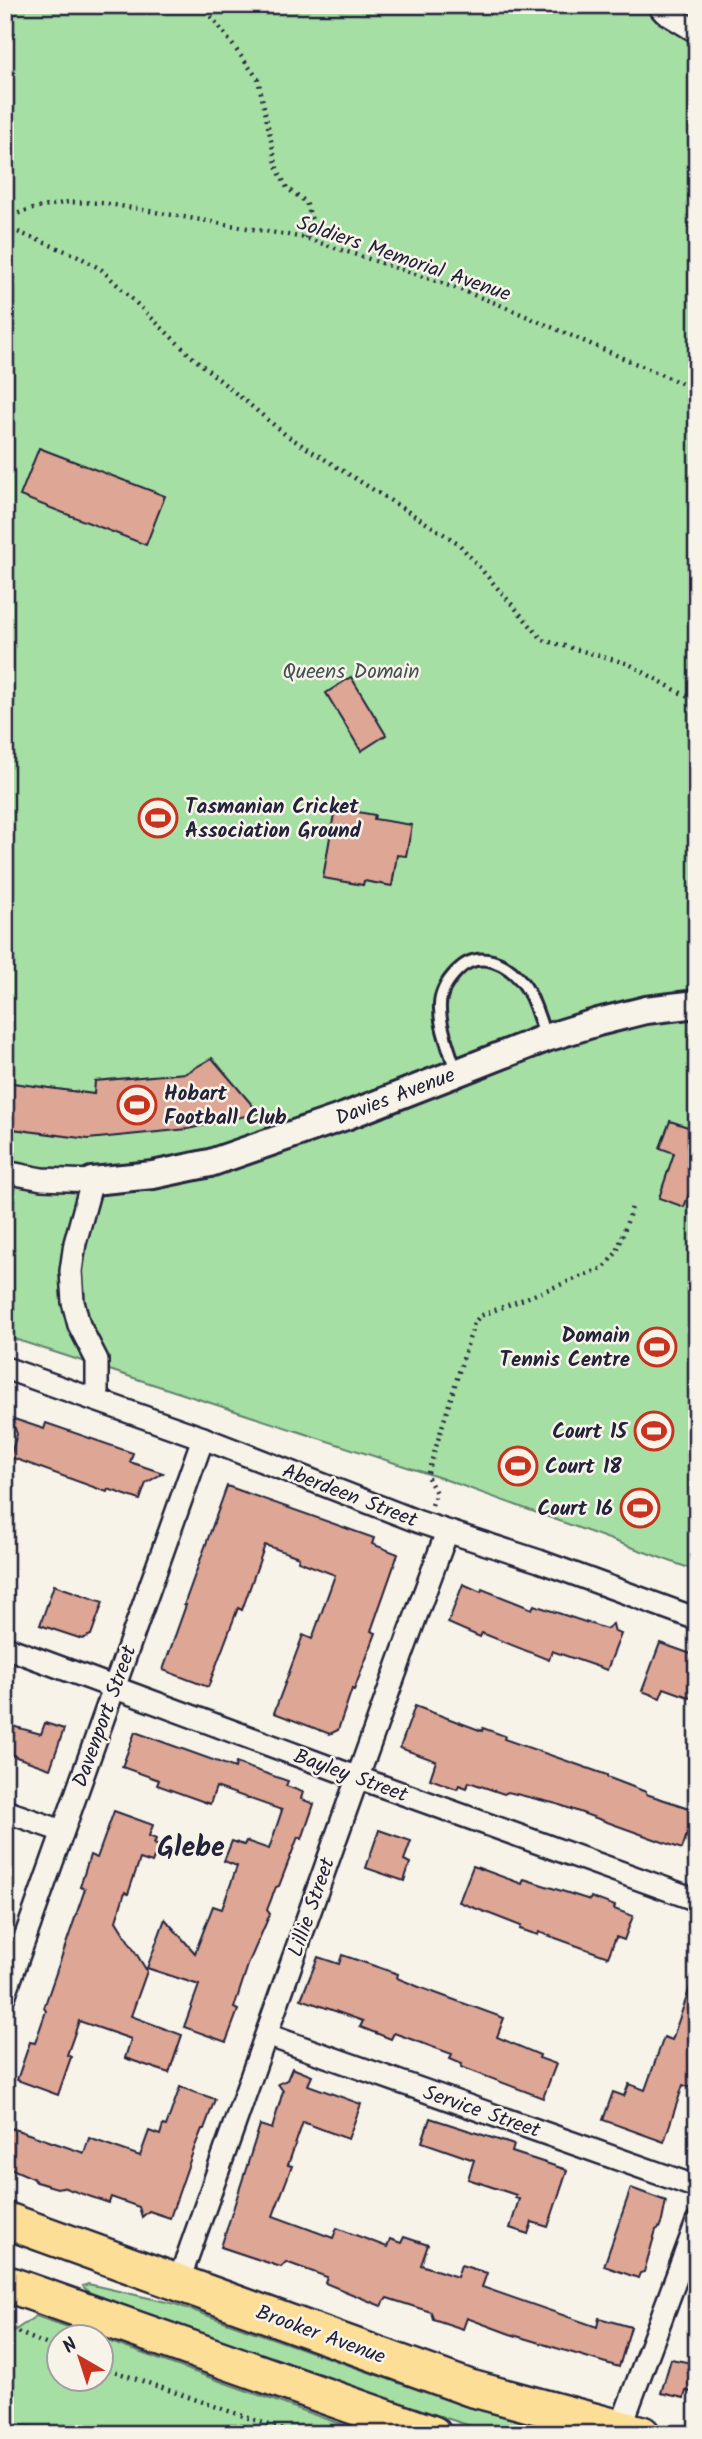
<svg xmlns="http://www.w3.org/2000/svg" width="702" height="2439" font-family="Kalam,sans-serif">
  <style>
    .green { fill: #a6dfa4; stroke: #648070; stroke-width: 2 }
    .building { fill: #dda695; stroke: #22223b; stroke-width: 2 }
    .lines { fill: none; stroke-linecap: round; stroke-linejoin: round }
    .service-casing { stroke: #22223b; stroke-width: 16 }
    .minor-casing { stroke: #22223b; stroke-width: 26 }
    .tertiary-casing { stroke: #22223b; stroke-width: 32 }
    .trunk-casing { stroke: #22223b; stroke-width: 40 }
    .path { stroke: #22223b; stroke-width: 4.5; stroke-dasharray: 2 5; stroke-linecap: butt }
    .service { stroke: #f7f3e8; stroke-width: 10 }
    .minor { stroke: #f7f3e8; stroke-width: 21 }
    .tertiary { stroke: #f7f3e8; stroke-width: 26 }
    .trunk { stroke: #fcde96; stroke-width: 35 }
    .labels { text-anchor: middle; stroke-width: 5; stroke-linejoin: round; paint-order: stroke }
    .street-label { font-size: 21px; fill: #22223b; stroke: #f7f3e8 }
    .park-label { font-size: 21px; fill: #435155; stroke: #f7f3e8 }
    .poi-label { font-size: 21px; font-weight: bold; fill: #22223b; stroke: #f7f3e8; text-anchor: start }
    .district-label { font-size: 28px; font-weight: bold; fill: #22223b; stroke: #f7f3e8 }
  </style>
  <rect width="100%" height="100%" fill="#f7f3e8"/>
  <filter id="ink" filterUnits="userSpaceOnUse"><feTurbulence type="fractalNoise" baseFrequency=".0143" numOctaves="2"/><feDisplacementMap in="SourceGraphic" scale="14" xChannelSelector="R" yChannelSelector="G"/><feConvolveMatrix kernelMatrix="1 2 1 2 8 2 1 2 1" color-interpolation-filters="sRGB"/></filter>
  <g filter="url(#ink)">
    <g class="green">
      <polygon points="5,5 697,5 697,1571 441,1478 5,1336"/>
      <path d="M88,2284l87,20 289,102 105,28h-72l-17,-5c-132,-42 -262,-89 -392,-137l-5,-6z"/>
      <polygon points="36,2316 97,2337 60,2338 60,2380 102,2380 102,2339 368,2434 75,2434 5,2422 5,2337"/>
    </g>
    <g class="building">
      <polygon points="39,448 165,496 146,545 20,496"/>
      <polygon points="351,677 386,735 361,751 326,693"/>
      <polygon points="335,808 375,815 374,819 412,825 406,856 397,855 392,886 364,881 363,885 323,878"/>
      <polygon points="212,1058 259,1113 188,1129 88,1139 5,1128 5,1082 94,1094 95,1081 186,1073"/>
      <polygon points="670,1121 697,1130 697,1173 684,1207 659,1198 674,1153 660,1148"/>
      <polygon points="11,1418 44,1429 46,1423 133,1453 130,1462 163,1473 146,1483 140,1500 108,1489 107,1492 10,1457 17,1434"/>
      <polygon points="227,1486 374,1538 372,1544 398,1554 371,1631 376,1633 354,1690 352,1689 338,1730 330,1734 274,1713 303,1635 312,1639 335,1575 298,1561 299,1557 265,1545 242,1610 238,1608 208,1687 163,1670 186,1605 184,1605"/>
      <polygon points="463,1584 481,1592 482,1589 532,1609 534,1605 606,1629 613,1624 615,1632 621,1634 607,1670 552,1651 549,1660 482,1633 480,1637 448,1623"/>
      <polygon points="54,1585 103,1602 91,1635 82,1639 40,1625"/>
      <polygon points="660,1643 697,1656 697,1700 664,1688 660,1698 642,1691"/>
      <polygon points="415,1706 482,1731 483,1728 505,1736 504,1739 607,1775 607,1777 646,1792 646,1794 695,1810 682,1849 557,1804 508,1792 504,1794 469,1782 467,1788 459,1785 457,1789 430,1779 436,1761 400,1748"/>
      <polygon points="45,1723 64,1729 50,1769 5,1753 5,1724 41,1734"/>
      <polygon points="135,1732 235,1768 236,1763 288,1781 286,1786 303,1792 301,1799 314,1804 302,1839 298,1837 279,1886 276,1887 267,1910 270,1914 249,1962 234,2008 238,2010 226,2042 184,2027 199,1985 147,1968 165,1919 195,1953 213,1906 222,1909 237,1866 224,1861 232,1841 244,1845 246,1841 269,1849 282,1810 216,1787 210,1804 157,1785 159,1780 122,1767"/>
      <polygon points="114,1811 153,1825 149,1836 156,1839 154,1844 159,1846 152,1863 140,1859 128,1894 125,1892 116,1921 147,1971 131,2016 182,2035 169,2073 125,2058 131,2039 79,2021 67,2055 71,2057 58,2095 17,2080 30,2042 35,2043 46,2011 44,2008 47,1999 85,1889 80,1887 90,1855 97,1858"/>
      <polygon points="379,1830 411,1841 404,1860 410,1863 404,1881 366,1868"/>
      <polygon points="473,1866 522,1884 524,1879 590,1900 591,1897 615,1906 614,1909 633,1916 624,1940 616,1937 608,1957 539,1932 538,1935 520,1929 521,1926 459,1902"/>
      <polygon points="342,1955 398,1974 397,1978 419,1987 504,2018 497,2037 540,2055 539,2058 556,2064 543,2098 461,2067 462,2064 450,2059 452,2054 394,2033 391,2039 360,2027 363,2021 301,1999 318,1957 339,1964"/>
      <polygon points="694,1976 697,1977 697,2090 683,2085 664,2142 603,2120 613,2092 624,2096 629,2084 645,2090 664,2037 672,2040"/>
      <polygon points="292,2068 312,2076 308,2085 361,2104 348,2139 303,2122 288,2165 292,2166 273,2216 333,2238 337,2228 387,2247 390,2239 401,2243 404,2237 428,2245 421,2265 457,2277 461,2265 487,2273 482,2287 597,2327 599,2318 631,2327 619,2367 510,2334 467,2318 463,2329 433,2319 431,2312 387,2298 381,2306 325,2283 327,2277 286,2262 281,2267 221,2247 260,2125 272,2129 283,2091 278,2084 287,2080"/>
      <polygon points="180,2087 215,2099 204,2129 202,2129 195,2146 170,2218 149,2211 142,2217 139,2207 111,2197 109,2203 62,2187 57,2188 36,2182 33,2178 5,2166 5,2126 84,2153 89,2138 140,2156 149,2131 160,2135 163,2125 166,2126"/>
      <polygon points="430,2118 514,2145 512,2152 567,2170 548,2227 532,2222 528,2234 510,2228 519,2199 515,2198 516,2195 468,2179 474,2160 422,2142"/>
      <polygon points="631,2188 666,2201 662,2221 659,2228 656,2230 644,2272 640,2273 638,2278 604,2266"/>
      <polygon points="671,2359 697,2364 697,2393 686,2391 684,2398 661,2393"/>
    </g>
    <g class="lines">
      <defs>
        <path id="service" d="M456,1072c-5,-19 -16,-43 -16,-63 -1,-15 7,-28 17,-38 22,-23 52,-8 68,15 10,14 14,35 21,51"/>
        <g id="minor">
          <polyline points="658,5 664,12 697,32"/>
          <polyline points="5,1172 42,1179 92,1181 75,1243 71,1271 73,1302 79,1325 97,1360 97,1399"/>
          <polyline points="5,1368 203,1438 419,1522 539,1561 697,1619"/>
          <polyline points="5,1647 337,1770 697,1900"/>
          <polyline points="5,1811 62,1831"/>
          <polyline points="5,1994 203,1438"/>
          <polyline points="267,2035 697,2187"/>
          <path d="M178,2283c90,-251 176,-502 269,-751"/>
          <polyline points="620,2429 697,2222"/>
        </g>
        <polyline id="tertiary" points="92,1181 153,1175 210,1163 346,1116 546,1038 598,1022 646,1010 697,1004"/>
        <g id="trunk">
          <polyline points="5,2220 470,2388 642,2434"/>
          <polyline points="5,2283 433,2434"/>
        </g>
      </defs>
      <use href="#service" class="service-casing"/>
      <use href="#minor" class="minor-casing"/>
      <use href="#tertiary" class="tertiary-casing"/>
      <use href="#trunk" class="trunk-casing"/>
      <g class="path">
        <polyline points="203,5 258,79 277,168 287,188 306,202 312,220 305,238"/>
        <polyline points="5,218 28,210 68,202 103,203 305,238 439,282 498,304 697,390"/>
        <polyline points="5,227 78,256 102,270 191,356 286,435 458,543 543,640 629,664 697,702"/>
        <polyline points="432,1505 436,1493 427,1476 474,1323 480,1316 603,1268 617,1252 633,1204"/>
        <polyline points="5,2327 60,2350"/>
        <polyline points="102,2367 295,2434"/>
      </g>
      <use href="#service" class="service"/>
      <use href="#minor" class="minor"/>
      <use href="#tertiary" class="tertiary"/>
      <use href="#trunk" class="trunk"/>
    </g>
  </g>
  <defs>
    <symbol id="stadium-ring" viewBox="-11 -11 22 22"><circle r="9.5" fill="#f7f3e8" stroke="#c8321e" stroke-width="1.5"/><path d="M0-5a6.5 5 0 1 0 0 10a6.5 5 0 1 0 0-10ZM-3.5-1.8h7v3.6h-7Z" fill="#c8321e"/></symbol>
  </defs>
  <g fill-rule="evenodd">
    <use href="#stadium-ring" x="136" y="796" width="44" height="44"/>
    <use href="#stadium-ring" x="115" y="1083" width="44" height="44"/>
    <use href="#stadium-ring" x="635" y="1325" width="44" height="44"/>
    <use href="#stadium-ring" x="632" y="1409" width="44" height="44"/>
    <use href="#stadium-ring" x="496" y="1444" width="44" height="44"/>
    <use href="#stadium-ring" x="618" y="1486" width="44" height="44"/>
  </g>
  <g class="labels">
    <g class="street-label">
      <text transform="translate(404 258) rotate(19)" y="7">Soldiers Memorial Avenue</text>
      <text transform="translate(395 1096) rotate(-21)" y="7">Davies Avenue</text>
      <text transform="translate(350 1495) rotate(21)" y="7">Aberdeen Street</text>
      <text transform="translate(104 1716) rotate(-70)" y="7">Davenport Street</text>
      <text transform="translate(351 1775) rotate(20)" y="7">Bayley Street</text>
      <text transform="translate(311 1907) rotate(-71)" y="7">Lillie Street</text>
      <text transform="translate(482 2111) rotate(19)" y="7">Service Street</text>
      <text transform="translate(321 2334) rotate(20)" y="7">Brooker Avenue</text>
    </g>
    <g class="park-label">
      <text x="351" y="678">Queens Domain</text>
    </g>
    <g class="poi-label">
      <text x="185" y="813">Tasmanian Cricket<tspan x="185" dy="24">Association Ground</tspan></text>
      <text x="164" y="1100">Hobart<tspan x="164" dy="24">Football Club</tspan></text>
      <text x="630" y="1342" text-anchor="end">Domain<tspan x="630" dy="24">Tennis Centre</tspan></text>
      <text x="627" y="1438" text-anchor="end">Court 15</text>
      <text x="545" y="1473">Court 18</text>
      <text x="613" y="1515" text-anchor="end">Court 16</text>
    </g>
    <g class="district-label">
      <text x="191" y="1856">Glebe</text>
    </g>
  </g>
  <rect width="702" height="2439" fill="none" stroke="#f7f3e8" stroke-width="28"/>
  <rect x="14" y="14" width="674" height="2411" fill="none" stroke="#22223b" stroke-width="2.5" filter="url(#ink)"/>
  <g transform="translate(80 2358) rotate(321)"><circle r="33" fill="#f7f3e8" stroke="#a29fa3" stroke-width="2"/>
  <path d="M0-5L12 26L0 18L-12 26Z" fill="#c8321e"/>
  <text y="-10" font-size="19" font-weight="bold" text-anchor="middle" fill="#22223b">N</text>
  </g>
</svg>
